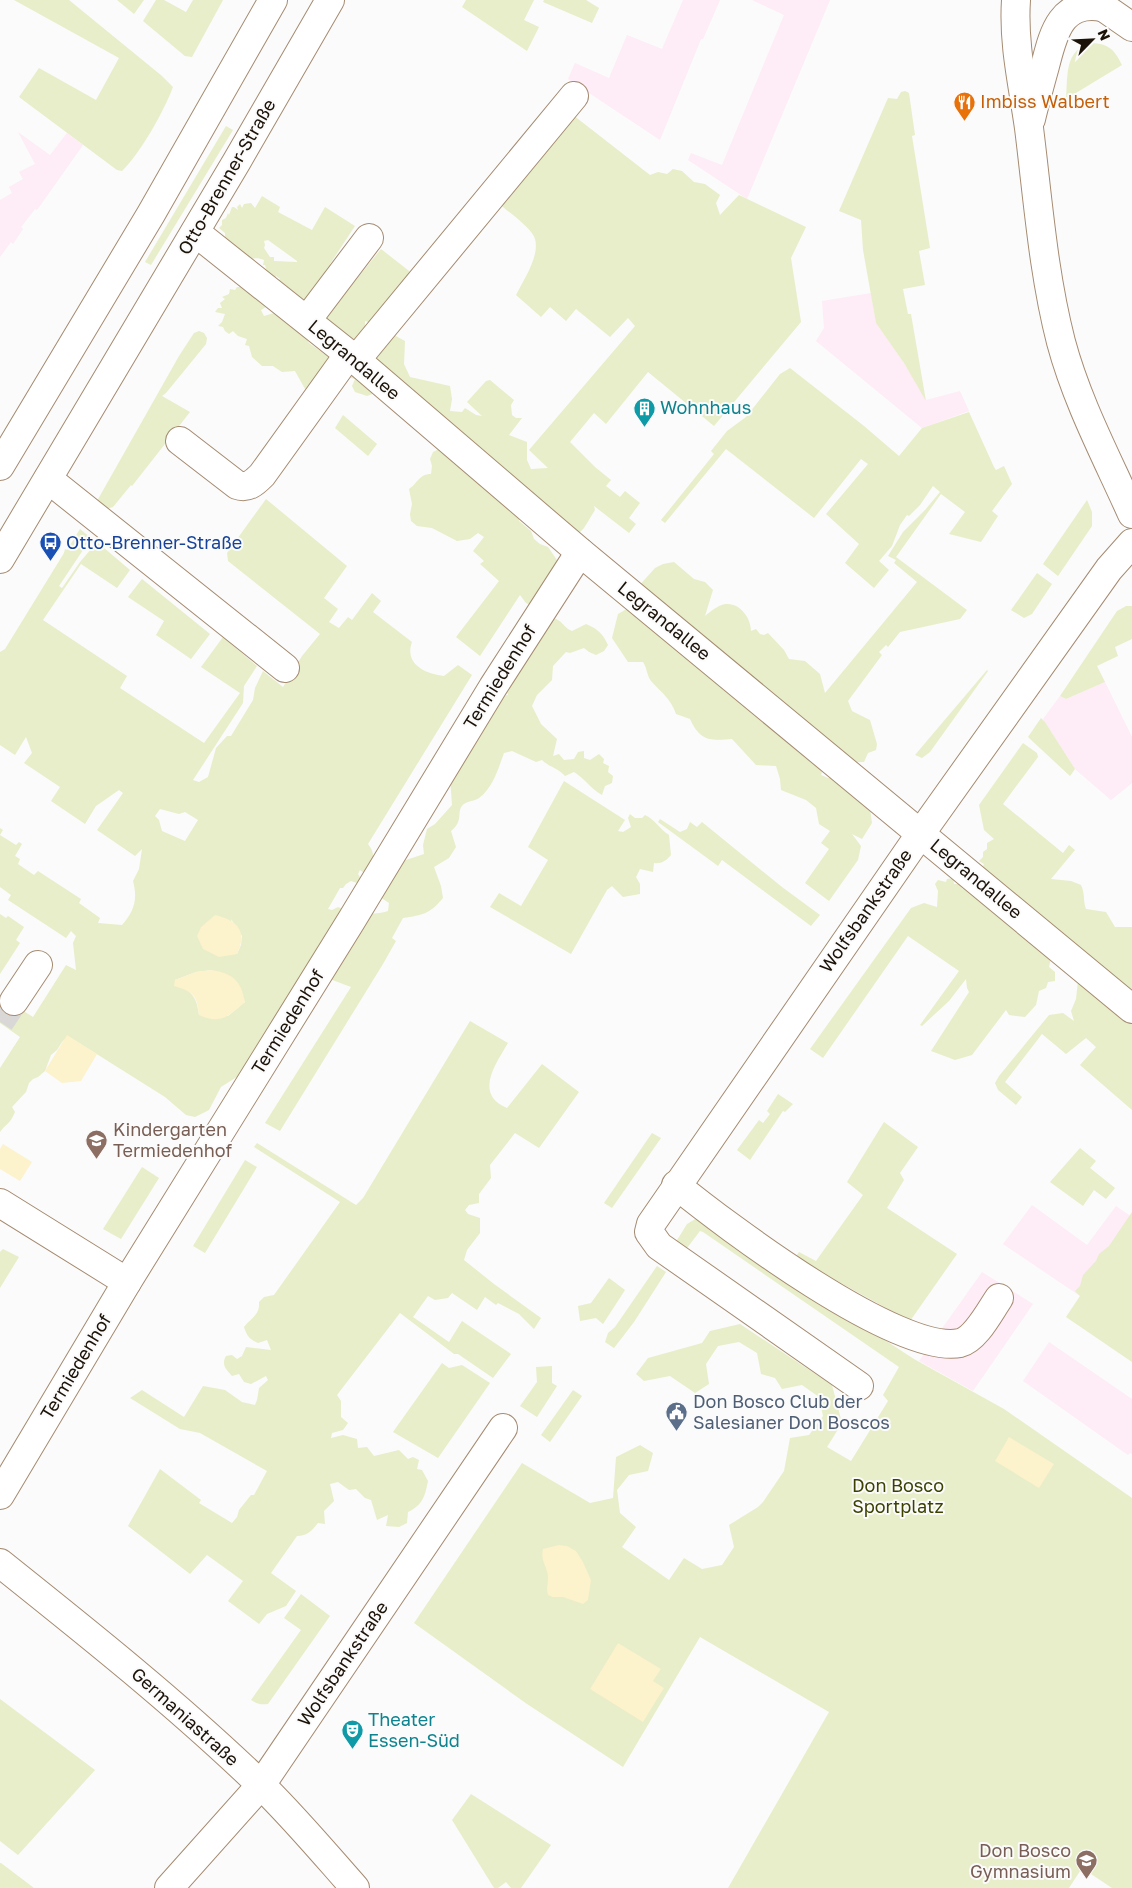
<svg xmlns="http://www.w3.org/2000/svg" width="1132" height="1888" font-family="'Golos Text',sans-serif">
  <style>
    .industrial { fill: #feecf6 }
    .green { fill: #e8eec9; fill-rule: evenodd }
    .sand { fill: #fcf2cc }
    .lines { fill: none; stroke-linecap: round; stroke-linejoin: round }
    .minor-tunnel { stroke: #d9d8d7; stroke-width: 28; stroke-dasharray: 28 14; stroke-linecap: butt }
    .minor-casing { stroke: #a58b71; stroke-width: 30 }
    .minor { stroke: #fff; stroke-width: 28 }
    .labels { text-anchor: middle; stroke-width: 4; stroke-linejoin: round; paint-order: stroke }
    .food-label { font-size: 18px; fill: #c56008; stroke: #fbfbfb; text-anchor: start }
    .street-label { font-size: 18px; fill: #1b1208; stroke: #fbfbfb }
    .culture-label { font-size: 18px; fill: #0d838f; stroke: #fbfbfb; text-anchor: start }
    .transit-label { font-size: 18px; fill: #164399; stroke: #fbfbfb; text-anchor: start }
    .education-label { font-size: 18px; fill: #785e54; stroke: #fbfbfb; text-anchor: start }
    .service-label { font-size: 18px; fill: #4e5e75; stroke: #fbfbfb; text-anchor: start }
    .park-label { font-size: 18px; fill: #3c4100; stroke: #fbfbfb }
  </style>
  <rect width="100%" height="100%" fill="#fbfbfb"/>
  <g class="industrial">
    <polygon points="683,0 720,0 703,39 701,39 660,140 568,79 575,63 609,78 627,35 662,49"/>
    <polygon points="752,0 830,0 747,199 688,160 691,153 722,165 784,15"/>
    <polygon points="18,132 50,155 67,133 83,145 37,210 35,209 21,227 23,229 13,244 11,242 0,257 0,200 12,193 9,187 23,179 19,172 35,164"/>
    <polygon points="871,293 876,323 904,363 926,400 960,391 969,411 922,428 816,341 824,328 822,301"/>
    <polygon points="1105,682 1132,737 1132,783 1111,800 1075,769 1043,719 1060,696 1066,699"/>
    <polygon points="1032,1205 1087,1245 1116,1206 1132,1217 1080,1296 1003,1244"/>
    <polygon points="982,1272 1033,1304 973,1391 919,1361"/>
    <polygon points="1049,1342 1132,1399 1132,1454 1130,1453 1128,1455 1023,1381"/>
  </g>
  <g class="green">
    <path d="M14,0h55l93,76 11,11c-9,24 -33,67 -51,84l-5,-1 -98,-73 20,-29 57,32 23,-42z"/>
    <polygon points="117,0 144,0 134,14"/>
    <polygon points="156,0 164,0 186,12 193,0 223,0 192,57 185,56 143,21"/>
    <polygon points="466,0 534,0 524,20 539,27 527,51 462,7"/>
    <polygon points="544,0 586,0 599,8 592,23 543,2"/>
    <path d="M1091,43c18,1 23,6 31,22l-56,34c2,-23 -2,-49 25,-56z"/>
    <polygon points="905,91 909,93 915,135 912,136 930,248 919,251 925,285 903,289 908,314 911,314 926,401 904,363 876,323 863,250 861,220 839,211 888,98 897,99 901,92"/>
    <path d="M573,115l77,60 8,-3 9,2 6,-5 9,2 12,11 11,2 15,11 -4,8 4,12 19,-20 67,32 -15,31 10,64 -87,104 -66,-54 -42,52 -12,-11 -24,29 25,25 16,13 -5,6 14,11 5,-6 15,12 -11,15 7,6 -7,9 -35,-27 1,4 -11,18 -7,7 -57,-23 -1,9 12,10 3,8 6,5 8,3 9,13 4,11 -27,36 -8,-4 -6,-8 -40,61 -24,-19 43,-56 -19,-17 4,-3 -11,-10 11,-14 -6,-4 -8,6 -13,2 -25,-13 -15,-2 -6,-5 -1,-7 2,-10 -3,-15c9,-6 10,-15 22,-15l1,-8 -2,-7 3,-7 8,-4 -5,-38 -3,1 -55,-19 -11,4 -12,-4 -3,-6 3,-7 -8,-2 -69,-96 2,-2 -4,-3 -10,24v7l-5,3 3,6 10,-3 19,6 16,24 24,17 -15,31 -13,-2 -10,-18 -13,1 -9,-6h-11l-10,-9 -3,-11 -4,-1 2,-6 -9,-3 -5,-5 -4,3 -4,-3 -2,-4 -5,-1 4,-4 3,-8 -10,-2 3,-4h4l-2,-5 5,-4 -3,-2 7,-3 1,-5 5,1 2,-3h3l-1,-4 28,-11 -2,-7h-2l1,-5c-7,-3 -11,-2 -18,1l-21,-22v-6l-6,-5 3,-3v-5l4,-2 2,-5 1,2 3,-8h2l4,3 -1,-3 3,-3 2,4 2,-4 7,-1 4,5 7,-12 18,11 -2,5 34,18 13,-23 30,19 -25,38h3l12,22h6l30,-37 32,25 -39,50 -9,-3v4l7,10 13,-5 20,11 -1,23 6,13 40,9 2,13 -2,12 12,1 3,-4 11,7 6,1 -15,-14 19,-21 4,-1 24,20 -3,5 1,10 4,3h6l-13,17 18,7v18l4,9 17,-1 -19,-18 106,-124 -7,-8 -18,19 -34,-28 -10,12 -16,-14 -9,10 -25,-22c7,-14 24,-39 19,-56 -3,-11 -28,-28 -37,-36zM268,240l29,21v1l-23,-1v-4h-4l-6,-9 1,-3 -1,-4z"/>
    <polygon points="226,126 233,130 151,265 145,262"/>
    <polygon points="199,331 204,333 207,338 206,344 166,393 162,396 190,412 132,486 131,485 113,507 106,509 97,501 179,356 194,333"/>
    <path d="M790,368l74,58 35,30 23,-28 47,-16 25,55 2,3 8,-4 8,18 -20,27 6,5 -17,26 -32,-8 16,-22 -24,-18 -45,63 71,53 -7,9 -60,13 -12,15 -2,-2 -7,7 3,3 -34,46 4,10 18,9 7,24 -1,6 -8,3 -4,9 -39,1 -4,12 7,3 11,-2 31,33 2,14 -10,16 -10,-5 9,12 -3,14 -29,41 -24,-18 24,-34 -8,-6 9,-12 -11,-7 -3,-16 -10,-8 -25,-10 -1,-11 -4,-13 -20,-1 -24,-26c-22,2 -32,2 -42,-20l-14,-5c-5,-15 -15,-22 -25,-33 -4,-5 -4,-13 -8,-19h-15l-16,-24 6,-24 12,-7 7,-19 18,-20 8,-4 11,-2 20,17 11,3 8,8 -8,26c6,-5 13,-11 21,-12 15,-1 25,15 25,27l5,-2 4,5 4,1 4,-2 16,17 5,9 16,2 15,13 5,19 92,-111 -23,-19 2,-3 -8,-4 15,-24 22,-22 15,-18 -7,-6 -13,19 -11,11 -2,-1 -7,10 -8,21 -13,15 10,9 -15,18 -29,-25 14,-19 -33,-30 42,-50 -7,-5 -47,59 -88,-69 -61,74 -4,-3 53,-66 -3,-3 16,-20 19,-14 34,-43z"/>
    <polygon points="343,415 377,444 368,456 335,428"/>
    <path d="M266,499l81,67 -23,32 14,11 -9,13 10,6 9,-11 4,3 20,-27 9,8 -8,11 39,30c-8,22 13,32 32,34l14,-11 14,10 -104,169c8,10 5,16 2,28l-6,1 -4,-3 -2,4 3,5 -4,4 -6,-2 -5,3 -3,4h-3l-12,21 4,1 6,-3c16,6 34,9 50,4l1,-8 -9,-6 17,-34 27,-9 -1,-9 4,-16 8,-5 17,-19 -2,-27 52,-82 6,-1 -3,-10 25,-29 -1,-3 21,-36c15,4 11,9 22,14l14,-7c12,5 17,10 22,21l-4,6 -8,4 -7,-3 -5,-4 -14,5 -4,-1 -13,14 -1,14 -15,15 -5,11 9,18 16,15 -4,17 6,-2 5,6 10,-1 4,-7 6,-1v7l6,2 9,-6 5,5 -1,4 6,3 -1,6 5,4 -1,7 -7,3 -3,9c-11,-6 -18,-17 -28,-23l-9,4c-7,-8 -16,-9 -23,-16l-6,2 -24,-11 -8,2c-6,16 -11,35 -25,45 -4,3 -11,3 -15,6 -9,7 1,16 -13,27l5,16 -7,11 -15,9 7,19 2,12c-13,16 -20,17 -40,20l-11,20 4,3 -13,23 -103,167 -15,-8 86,-136c-9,-3 -17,-7 -28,-10l-80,96 -22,14 -12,23 -14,7 -9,-2 -21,-18 -97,-61 -6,6 -5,8 -6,5 -6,16 -7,6 -5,2 -4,4 -3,9 -14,15 3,5c-5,12 -8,11 -15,20v-64l20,-31 -20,-14v-27l33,21 33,-52 10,5 -3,-27 3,-7 -5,-5 -5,7 -58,-38 3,-5 -11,-8v-59l3,2 -3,5 16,10 3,-3 3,2 -7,12 5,3 -2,5 16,11 4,-4 43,28 -2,4 21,15 -2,5 24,2c12,-14 16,-25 11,-44l6,-12 3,-20 -7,7 -38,-26 26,-37 -4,-3 -23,16 -11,18 -34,-23 9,-14 -36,-24 8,-10 -6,-16 -11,18 -15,-10v-93l5,-3 59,-96 1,-4 2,1 13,-21 11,9 -32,48 3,2 18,-26 17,-20 33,28 -13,18 -36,-24 -38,56 84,56 -7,12 84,55 36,-50 -39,-26 22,-30 34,29 -13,20 -1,17 -50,77 6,2 9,-5 8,-29 11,-12h4l22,-36 2,-12 8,-17 20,16 19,-31 18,-22 -92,-73 -1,-8zM160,809l19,5 6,-2 13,8 -13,21 -23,-10 -3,-11 -4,-4zM231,919l11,17 -1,9 -4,9zM212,970l33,32 -17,14 -29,-1c-3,-22 -8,-21 -24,-35l21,-8z"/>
    <polygon points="1087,500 1092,512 1092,526 1058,576 1043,564"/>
    <polygon points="1037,573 1052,584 1032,614 1024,618 1011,610"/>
    <polygon points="142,579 210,634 191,659 156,635 164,621 128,597"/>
    <polygon points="1126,606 1132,606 1132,639 1115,647 1118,656 1097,666 1105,682 1066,699 1060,696 1117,611"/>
    <polygon points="987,670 988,671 930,752 922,758 915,755"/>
    <polygon points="1041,718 1045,722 1075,769 1070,776 1028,737"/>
    <path d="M1023,743l14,10 1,4 -35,47 60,49 6,-8 6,5 -24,29 20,2 10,4c4,8 2,16 5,24l20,3 9,15h17v183l-52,-45 16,-18 -10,-9 -20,16 -24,-20 -37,48 17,15 -6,8 -18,-15 -3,-7 4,-7 50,-61 14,-2 11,8 -3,-10 5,-12 4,-37 -24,-13 3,-19c-12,-4 -20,-6 -23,-19l-7,-1 24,38 -4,19 6,5v9l-7,1 -2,6 -7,3 -3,14 -11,12 -16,-2 -3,-5 -34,45 -17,5 -24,-9 38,-59 -2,-4 -1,-9 -17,22 -27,25 -2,-1 39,-54 -51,-35 -85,122 -13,-9 101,-141 13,-5 13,4 1,-16 -3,-7 3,-4 8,2 1,-3 6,-1 1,6h5l4,5 18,-18 3,-7 -5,-3 4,-4v-5l4,-3v-6l7,-4 -10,-9 -5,-25z"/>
    <path d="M564,781l61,39 -7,11 5,1 8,-5 -3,-9 2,-4 5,4h7l3,-3c11,5 14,14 24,20l2,20c-5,6 -10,9 -17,8l-1,9 -13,-3 -4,8 4,7v10l-17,3 -11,-11 -5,4 -36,64 -81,-47 9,-14 22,13 27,-46 -20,-13z"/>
    <polygon points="660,819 680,832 687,829 690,822 697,827 702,822 782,887 820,915 811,926 722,860 718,866 658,822"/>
    <polygon points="0,914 6,918 8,916 24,927 16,940 20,943 0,974"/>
    <path d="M470,1021l38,22c-13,22 -34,51 -1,65l35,-44 37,28 -40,56 -24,-15 -25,32 1,13 -12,16v9l-10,2 -4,5 3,4 12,4v15l-13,17 -3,10 30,24 47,34 -7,11 -15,-15 -21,-11 -2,2 -11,-8 -8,13 -25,-17 -4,5 -13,2 -7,-4 -15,21 36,25 13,-21 49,33 -18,24 -35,-24h-4l-54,-41 -63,82 4,6v16l7,6 -5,7 -11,3 -1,5 12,-3 14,4 1,9 9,-1 7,9 25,-6 9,9 5,-2 6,3 -2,9 5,1 6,11c-3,15 -5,24 -20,31l-1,11 -8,4 -13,-1 2,-11 -11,5 -6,-20 -6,-2 -9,-9 -7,1 -11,-8 -8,2 4,17 -10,10 1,13 -7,-1c-6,7 -10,13 -21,13l-26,37 25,18 -10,15 -19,8 -8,10 -31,-23 15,-20 -36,-26 -17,19 -62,-48 32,-57 41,31 -2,3 33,20 5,-6 2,-7 12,-15h3l13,-24 -67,-38 -20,-4 -50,-31 12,-8 42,27 19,-31 22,4 17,12 13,3 2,-5 2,-12 9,-8 -2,-4 -15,8 -7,-2 -5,-8 -7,2c-6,-7 -11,-11 -6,-20l6,-1 5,4 5,-3 4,-9 25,3 -4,-10 -9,3c-9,-4 -11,-7 -14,-16 7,-9 16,-12 15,-25l5,-5 10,-2 66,-93 -86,-55 3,-4 99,62 7,-7z"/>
    <polygon points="778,1094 793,1104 785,1112 783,1111 750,1160 737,1150 759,1120 763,1123 770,1114 767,1111"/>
    <polygon points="884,1122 918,1147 900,1173 904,1180 887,1208 957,1254 910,1321 795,1258 799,1252 816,1261 863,1195 847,1182"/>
    <polygon points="652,1133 661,1138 612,1208 604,1203"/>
    <polygon points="1080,1148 1096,1161 1090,1168 1115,1188 1106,1199 1094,1190 1083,1206 1050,1182"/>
    <polygon points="245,1160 257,1167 205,1253 193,1246"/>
    <polygon points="142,1167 159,1178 121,1239 103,1229"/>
    <polygon points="1132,1212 1132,1362 1066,1317 1080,1296 1075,1291 1080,1286 1083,1275 1096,1261 1099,1254 1109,1246"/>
    <polygon points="697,1218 914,1359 1004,1409 1132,1498 1132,1888 1112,1888 1082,1868 1069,1888 728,1888 829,1712 700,1637 623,1767 527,1704 414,1623 522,1463 590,1503 613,1498 616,1457 640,1445 653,1453 648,1471 629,1475 617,1490 620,1513 636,1527 622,1547 669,1580 684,1558 702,1569 722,1565 734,1547 729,1525 758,1507 763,1502 784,1471 790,1438 809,1435 823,1416 819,1397 802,1385 782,1389 775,1378 761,1374 757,1353 739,1342 718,1346 706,1364 709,1384 695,1393 670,1376 644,1381 636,1374 648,1358 702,1343 710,1331 740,1324 832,1385 842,1423 827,1447 851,1461 888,1401 883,1395 899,1367 703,1232 700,1231 684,1252 674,1245 687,1224"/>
    <polygon points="3,1249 19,1257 0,1288 0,1252"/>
    <polygon points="657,1266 666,1272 634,1322 614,1348 605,1342 608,1333 615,1327"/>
    <polygon points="609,1278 625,1290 603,1324 596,1318 580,1321 578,1306 591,1303"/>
    <polygon points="442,1363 449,1368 462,1365 490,1383 438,1458 393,1432"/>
    <polygon points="552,1366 552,1383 557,1386 537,1417 520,1406 537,1382 536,1367"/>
    <polygon points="573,1390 582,1396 550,1442 541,1435"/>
    <path d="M301,1594l29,22 -62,88c-7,1 -11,0 -17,-4l50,-70 -17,-12z"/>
    <polygon points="0,1699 95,1770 18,1855 0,1841"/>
    <polygon points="471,1794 551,1845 521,1888 511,1888 506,1882 498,1888 494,1888 452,1820"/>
    <polygon points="0,1863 1,1863 34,1888 0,1888"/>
  </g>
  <g class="sand">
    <path d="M215,915c22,5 33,16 22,39l-18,3 -16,-8 -6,-13 4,-9z"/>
    <path d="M212,970c21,4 29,10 33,32 -16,14 -25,23 -46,13 -2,-21 -6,-23 -25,-29l1,-6 21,-8z"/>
    <polygon points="67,1035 97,1054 81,1081 62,1083 45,1071"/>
    <polygon points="3,1144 32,1162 20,1181 0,1169 0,1149"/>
    <polygon points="1009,1437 1054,1464 1039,1488 995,1461"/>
    <path d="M559,1545l8,1 9,5 7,11 8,18 -3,20 -5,4 -20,-7h-10l-5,-2c-2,-7 0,-10 0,-17 0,-12 -8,-16 -5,-29z"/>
    <polygon points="618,1643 661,1669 653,1681 664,1688 643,1722 590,1689"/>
  </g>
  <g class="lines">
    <polyline class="minor-tunnel" points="0,1022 14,1001"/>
    <defs>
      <g id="minor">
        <path d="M1016,0c-3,44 7,85 13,128 9,72 14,144 32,214 16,60 46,116 71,172"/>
        <polyline points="1093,0 1132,27"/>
        <path d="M1031,119c4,-17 9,-35 14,-53 8,-31 15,-66 57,-59"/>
        <polyline points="195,232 356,360 580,552 1132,1009"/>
        <polyline points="307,320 369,238"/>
        <polyline points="356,360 574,96"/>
        <path d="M180,441l57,44c11,4 18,-3 25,-10l87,-121"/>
        <polyline points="0,466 151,214 273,0"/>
        <polyline points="48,479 285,668"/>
        <polyline points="0,559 237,161 330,0"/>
        <polyline points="14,1001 38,965"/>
        <path d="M676,1185c49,40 223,171 284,158 16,-4 30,-32 39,-45"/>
        <polyline points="0,1203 127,1282"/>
        <polyline points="859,1386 659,1246 649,1232 651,1224 921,833 1109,569 1132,543"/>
        <polyline points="0,1495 127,1282 351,921 493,687 580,552"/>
        <path d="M0,1563c89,71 178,142 260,221 34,33 64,69 95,104"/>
        <polyline points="169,1888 261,1785 503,1428"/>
      </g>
    </defs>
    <use href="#minor" class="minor-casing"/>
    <use href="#minor" class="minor"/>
  </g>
  <defs>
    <symbol id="restaurant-pin" viewBox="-11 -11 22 30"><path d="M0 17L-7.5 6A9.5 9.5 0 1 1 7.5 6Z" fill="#e8710a" stroke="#fbfbfb"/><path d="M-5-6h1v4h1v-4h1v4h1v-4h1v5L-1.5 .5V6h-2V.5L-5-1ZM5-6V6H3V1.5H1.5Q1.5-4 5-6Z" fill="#fff"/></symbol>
    <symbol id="building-pin" viewBox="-11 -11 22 30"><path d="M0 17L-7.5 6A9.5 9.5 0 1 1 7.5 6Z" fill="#0f9aa8" stroke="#fbfbfb"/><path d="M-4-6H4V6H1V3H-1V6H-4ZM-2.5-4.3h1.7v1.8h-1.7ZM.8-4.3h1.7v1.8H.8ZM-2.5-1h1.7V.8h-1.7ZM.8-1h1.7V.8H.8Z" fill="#fff"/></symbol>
    <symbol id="bus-pin" viewBox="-11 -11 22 30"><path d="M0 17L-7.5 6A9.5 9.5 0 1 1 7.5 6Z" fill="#1a4fb4" stroke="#fbfbfb"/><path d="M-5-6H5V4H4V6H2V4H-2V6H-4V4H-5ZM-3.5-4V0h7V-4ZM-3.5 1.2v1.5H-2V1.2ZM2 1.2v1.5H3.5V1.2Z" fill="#fff"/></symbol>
    <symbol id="school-pin" viewBox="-11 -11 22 30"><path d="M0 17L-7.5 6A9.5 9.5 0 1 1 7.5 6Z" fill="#8d6e63" stroke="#fbfbfb"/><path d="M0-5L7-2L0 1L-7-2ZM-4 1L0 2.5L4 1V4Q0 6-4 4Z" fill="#fff"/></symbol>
    <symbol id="civic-pin" viewBox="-11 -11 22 30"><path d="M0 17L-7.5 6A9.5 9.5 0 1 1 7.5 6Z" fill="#5c6f8a" stroke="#fbfbfb"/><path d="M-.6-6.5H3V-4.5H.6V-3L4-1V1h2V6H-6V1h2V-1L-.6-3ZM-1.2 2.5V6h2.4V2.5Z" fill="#fff"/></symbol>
    <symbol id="theatre-pin" viewBox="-11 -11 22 30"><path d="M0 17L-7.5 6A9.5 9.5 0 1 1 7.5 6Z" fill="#0f9aa8" stroke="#fbfbfb"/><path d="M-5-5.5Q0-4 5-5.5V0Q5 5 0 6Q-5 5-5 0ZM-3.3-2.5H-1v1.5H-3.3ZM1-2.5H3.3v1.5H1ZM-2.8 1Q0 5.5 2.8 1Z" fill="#fff"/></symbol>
  </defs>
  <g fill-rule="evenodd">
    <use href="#restaurant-pin" x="952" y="90" width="25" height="34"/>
    <use href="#building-pin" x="632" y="396" width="25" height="34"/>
    <use href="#bus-pin" x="38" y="530" width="25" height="34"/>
    <use href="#school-pin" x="84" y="1128" width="25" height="34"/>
    <use href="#civic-pin" x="664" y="1400" width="25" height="34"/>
    <use href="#theatre-pin" x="340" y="1718" width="25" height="34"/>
    <use href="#school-pin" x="1074" y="1848" width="25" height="34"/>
  </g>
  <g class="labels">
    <g class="food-label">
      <text x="980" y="108">Imbiss Walbert</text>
    </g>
    <g class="street-label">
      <text transform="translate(227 177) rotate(-60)" y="6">Otto-Brenner-Straße</text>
      <text transform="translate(354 360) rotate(40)" y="6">Legrandallee</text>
      <text transform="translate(664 621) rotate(39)" y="6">Legrandallee</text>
      <text transform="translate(500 677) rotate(-58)" y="6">Termiedenhof</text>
      <text transform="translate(976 879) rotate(40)" y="6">Legrandallee</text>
      <text transform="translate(866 911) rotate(-55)" y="6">Wolfsbankstraße</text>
      <text transform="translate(288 1022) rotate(-58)" y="6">Termiedenhof</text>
      <text transform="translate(76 1367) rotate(-59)" y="6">Termiedenhof</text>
      <text transform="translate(343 1664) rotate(-56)" y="6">Wolfsbankstraße</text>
      <text transform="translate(185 1717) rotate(42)" y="6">Germaniastraße</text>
    </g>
    <g class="culture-label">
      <text x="660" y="414">Wohnhaus</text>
      <text x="368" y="1726">Theater<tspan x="368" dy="21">Essen-Süd</tspan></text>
    </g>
    <g class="transit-label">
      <text x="66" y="549">Otto-Brenner-Straße</text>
    </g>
    <g class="education-label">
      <text x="113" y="1136">Kindergarten<tspan x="113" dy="21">Termiedenhof</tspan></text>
      <text x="1071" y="1857" text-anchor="end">Don Bosco<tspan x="1071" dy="21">Gymnasium</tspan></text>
    </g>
    <g class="service-label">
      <text x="693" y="1408">Don Bosco Club der<tspan x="693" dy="21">Salesianer Don Boscos</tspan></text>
    </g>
    <g class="park-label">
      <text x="898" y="1492">Don Bosco<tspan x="898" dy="21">Sportplatz</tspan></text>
    </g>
  </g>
  <g transform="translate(1092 40) rotate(66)" stroke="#fbfbfb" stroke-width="4" paint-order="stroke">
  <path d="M0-4L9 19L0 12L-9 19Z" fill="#1b1208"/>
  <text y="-8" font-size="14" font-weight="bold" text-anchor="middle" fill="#1b1208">N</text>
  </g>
</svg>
